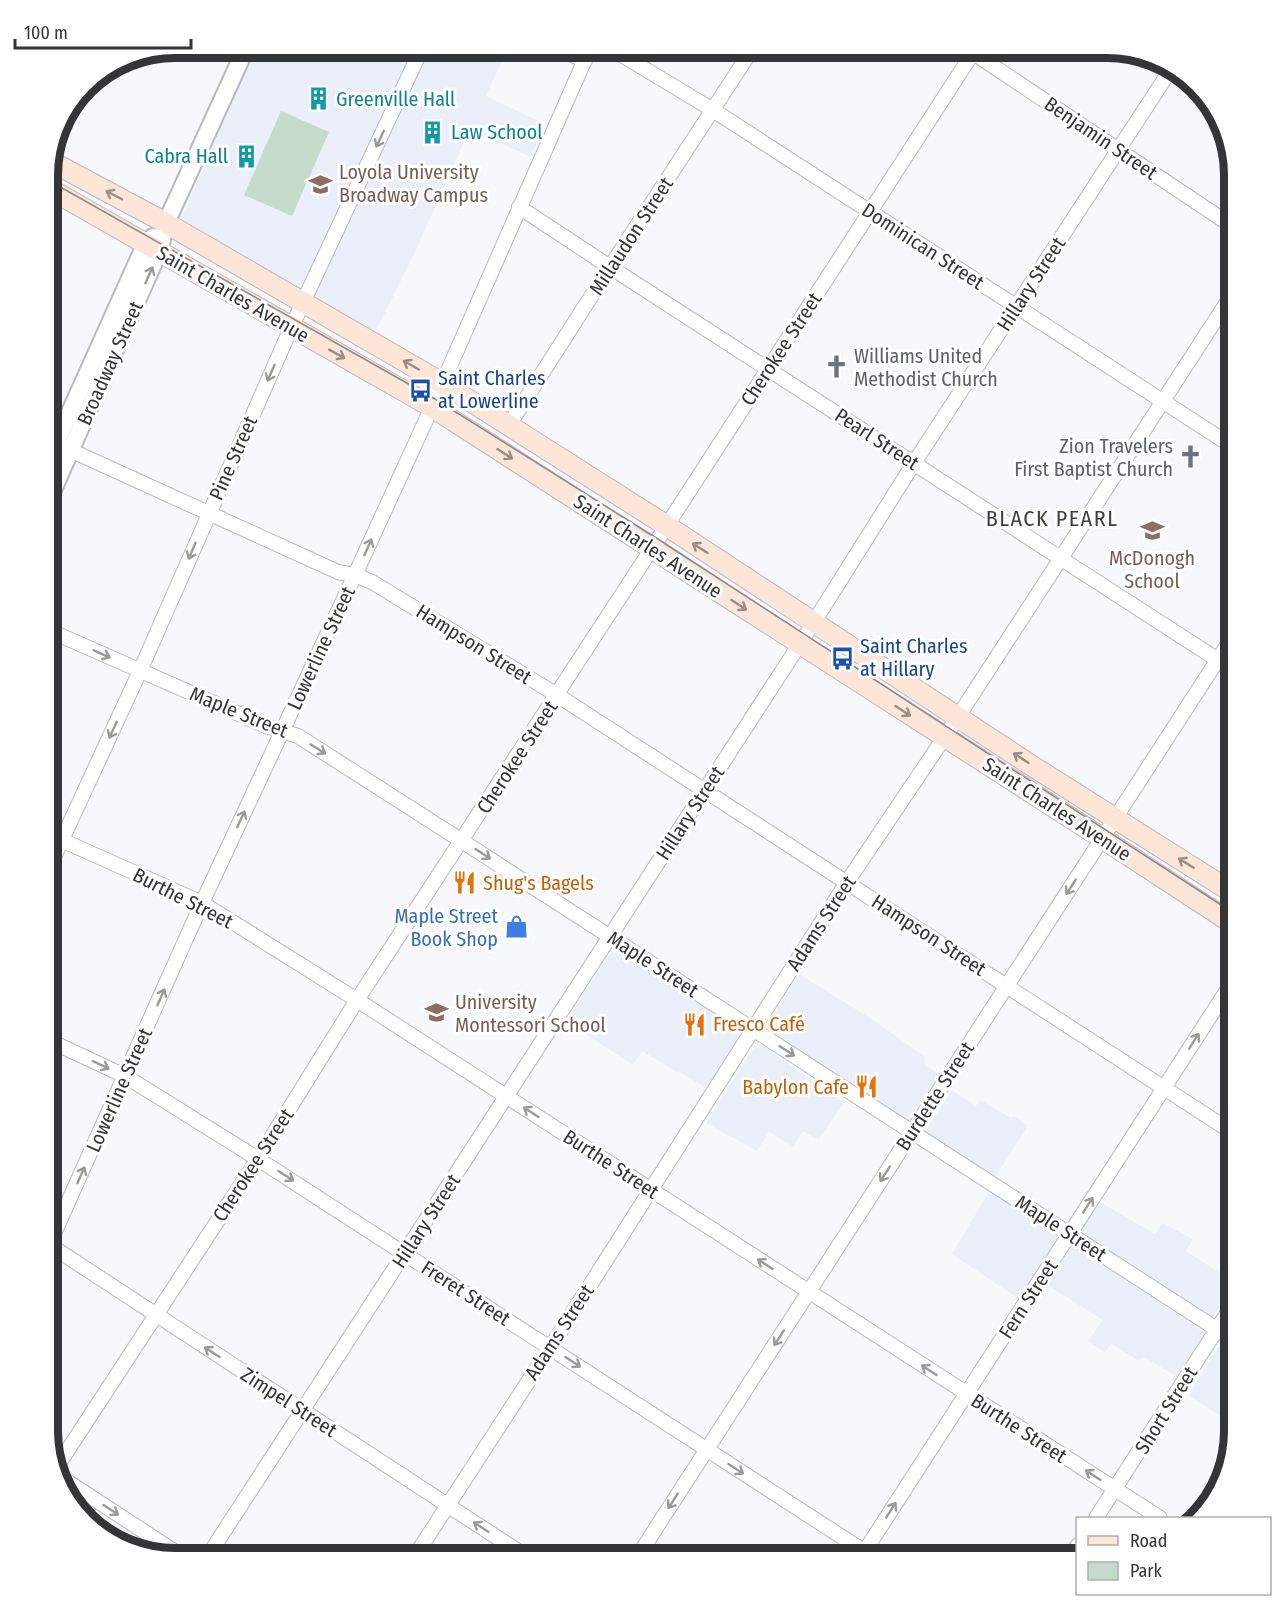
<svg xmlns="http://www.w3.org/2000/svg" width="1283" height="1607" font-family="'Fira Sans Condensed',sans-serif">
  <style>
    .built { fill: #ebeffa }
    .green { fill: #c5dccb }
    .lines { fill: none; stroke-linecap: round; stroke-linejoin: round }
    .minor-casing { stroke: #b9babd; stroke-width: 16 }
    .tertiary-casing { stroke: #b9babd; stroke-width: 20 }
    .secondary-casing { stroke: #b9babd; stroke-width: 22 }
    .minor { stroke: #fff; stroke-width: 14 }
    .tertiary { stroke: #fff; stroke-width: 16 }
    .secondary { stroke: #fde5d8; stroke-width: 20 }
    .tram { stroke: #8a8b8d; stroke-width: 1.5 }
    .oneway { stroke: #9a9a9a }
    .oneway2 { stroke: #988d87 }
    .labels { text-anchor: middle; stroke-width: 6; stroke-linejoin: round; paint-order: stroke }
    .culture-label { font-size: 20px; fill: #0d838f; stroke: #fff; text-anchor: start }
    .street-label { font-size: 20px; fill: #343536; stroke: #fff }
    .education-label { font-size: 20px; fill: #785e54; stroke: #fff; text-anchor: start }
    .worship-label { font-size: 20px; fill: #5b616d; stroke: #fff; text-anchor: start }
    .transit-label { font-size: 20px; fill: #164399; stroke: #fff; text-anchor: start }
    .food-label { font-size: 20px; fill: #c56008; stroke: #fff; text-anchor: start }
    .shop-label { font-size: 20px; fill: #366cbe; stroke: #fff; text-anchor: end }
    .quarter-label { font-size: 22px; letter-spacing: 1.5px; fill: #3e3f41; stroke: #fff }
    .rim { fill: none; stroke: #343536; stroke-width: 8 }
  </style>
  <rect width="100%" height="100%" fill="#f7f8fb"/>
  <g class="built">
    <polygon points="257,48 508,48 486,96 545,124 531,157 470,129 415,252 373,337 187,225 183,219 184,211"/>
    <polygon points="611,953 618,953 647,971 712,1011 745,1035 708,1089 678,1071 677,1072 642,1051 633,1065 567,1022 585,992"/>
    <polygon points="799,974 873,1020 914,1049 925,1057 924,1063 940,1076 917,1119 912,1122 905,1121 768,1029 773,1017"/>
    <polygon points="757,1044 762,1045 805,1076 844,1102 818,1140 803,1131 793,1146 769,1132 757,1151 706,1123"/>
    <polygon points="952,1090 976,1106 980,1100 1011,1118 1014,1116 1028,1126 993,1180 929,1135 927,1132 928,1127"/>
    <polygon points="992,1187 1062,1235 1019,1299 952,1254"/>
    <polygon points="1098,1201 1155,1234 1162,1223 1193,1239 1186,1251 1235,1283 1212,1319 1082,1238 1078,1230"/>
    <polygon points="1072,1246 1076,1247 1204,1332 1203,1340 1179,1378 1144,1357 1138,1360 1111,1344 1105,1352 1088,1341 1103,1320 1046,1284 1069,1247"/>
    <polygon points="1226,1344 1235,1350 1235,1426 1189,1395 1219,1346"/>
  </g>
  <polygon class="green" points="281,111 329,132 292,216 244,195"/>
  <g class="lines">
    <defs>
      <g id="minor">
        <polyline points="557,48 585,61"/>
        <polyline points="610,48 713,110 1235,448"/>
        <polyline points="966,48 1235,228"/>
        <polyline points="519,207 610,267 1235,671"/>
        <polyline points="509,425 610,267 753,48"/>
        <polyline points="48,440 338,572 355,575 372,582 557,695 1235,1134"/>
        <polyline points="48,630 266,726 298,736 462,841 1235,1341"/>
        <polyline points="48,834 202,903 357,1000 1160,1518"/>
        <polyline points="48,870 140,671 291,328 422,48"/>
        <polyline points="48,1040 125,1076 258,1159 876,1559"/>
        <polyline points="48,1244 530,1559"/>
        <polyline points="48,1247 202,903 355,575 432,407 590,48"/>
        <polyline points="58,1465 258,1159 357,1000 662,533 976,48"/>
        <polyline points="62,1478 186,1559"/>
        <polyline points="1096,1518 1235,1301"/>
        <polyline points="861,1557 1235,978"/>
        <polyline points="206,1559 814,622 914,463 1173,66"/>
        <polyline points="413,1559 550,1348 847,882 950,729 1235,290"/>
        <polyline points="636,1559 1235,633"/>
        <polyline points="1068,1559 1078,1545"/>
      </g>
      <g id="tertiary">
        <polyline points="48,461 146,243 153,237"/>
        <polyline points="48,501 159,251 166,223 246,48"/>
      </g>
      <g id="secondary">
        <polyline points="50,161 166,223 442,383 667,526 1029,764 1235,894"/>
        <polyline points="48,188 432,407 1102,838 1235,925"/>
      </g>
    </defs>
    <use href="#minor" class="minor-casing"/>
    <use href="#tertiary" class="tertiary-casing"/>
    <use href="#secondary" class="secondary-casing"/>
    <use href="#minor" class="minor"/>
    <use href="#tertiary" class="tertiary"/>
    <use href="#secondary" class="secondary"/>
    <polyline class="tram" points="48,180 435,399 658,539 1235,914"/>
  </g>
  <defs><path id="oneway-shaft" d="M-6 0H5M1.5-3L5.5 0L1.5 3" fill="none" stroke-width="1.6" stroke-linecap="round" stroke-linejoin="round" transform="scale(1.5)"/></defs>
  <g class="oneway">
    <use href="#oneway-shaft" transform="translate(380 139) rotate(115)"/>
    <use href="#oneway-shaft" transform="translate(149 275) rotate(-66)"/>
    <use href="#oneway-shaft" transform="translate(271 373) rotate(114)"/>
    <use href="#oneway-shaft" transform="translate(368 547) rotate(-66)"/>
    <use href="#oneway-shaft" transform="translate(192 551) rotate(113)"/>
    <use href="#oneway-shaft" transform="translate(102 654) rotate(24)"/>
    <use href="#oneway-shaft" transform="translate(113 730) rotate(115)"/>
    <use href="#oneway-shaft" transform="translate(318 749) rotate(32)"/>
    <use href="#oneway-shaft" transform="translate(241 819) rotate(-65)"/>
    <use href="#oneway-shaft" transform="translate(483 854) rotate(33)"/>
    <use href="#oneway-shaft" transform="translate(1071 887) rotate(123)"/>
    <use href="#oneway-shaft" transform="translate(161 997) rotate(-66)"/>
    <use href="#oneway-shaft" transform="translate(1194 1041) rotate(-57)"/>
    <use href="#oneway-shaft" transform="translate(787 1051) rotate(33)"/>
    <use href="#oneway-shaft" transform="translate(101 1065) rotate(25)"/>
    <use href="#oneway-shaft" transform="translate(531 1112) rotate(-147)"/>
    <use href="#oneway-shaft" transform="translate(885 1174) rotate(123)"/>
    <use href="#oneway-shaft" transform="translate(81 1175) rotate(-66)"/>
    <use href="#oneway-shaft" transform="translate(286 1176) rotate(33)"/>
    <use href="#oneway-shaft" transform="translate(1088 1205) rotate(-57)"/>
    <use href="#oneway-shaft" transform="translate(765 1264) rotate(-147)"/>
    <use href="#oneway-shaft" transform="translate(779 1338) rotate(123)"/>
    <use href="#oneway-shaft" transform="translate(212 1352) rotate(-147)"/>
    <use href="#oneway-shaft" transform="translate(573 1362) rotate(33)"/>
    <use href="#oneway-shaft" transform="translate(929 1370) rotate(-147)"/>
    <use href="#oneway-shaft" transform="translate(736 1469) rotate(33)"/>
    <use href="#oneway-shaft" transform="translate(1093 1475) rotate(-147)"/>
    <use href="#oneway-shaft" transform="translate(673 1501) rotate(123)"/>
    <use href="#oneway-shaft" transform="translate(111 1510) rotate(33)"/>
    <use href="#oneway-shaft" transform="translate(891 1510) rotate(-57)"/>
    <use href="#oneway-shaft" transform="translate(481 1527) rotate(-147)"/>
  </g>
  <g class="oneway2">
    <use href="#oneway-shaft" transform="translate(114 195) rotate(-152)"/>
    <use href="#oneway-shaft" transform="translate(337 354) rotate(29)"/>
    <use href="#oneway-shaft" transform="translate(411 365) rotate(-150)"/>
    <use href="#oneway-shaft" transform="translate(505 454) rotate(33)"/>
    <use href="#oneway-shaft" transform="translate(700 548) rotate(-147)"/>
    <use href="#oneway-shaft" transform="translate(739 605) rotate(33)"/>
    <use href="#oneway-shaft" transform="translate(903 711) rotate(33)"/>
    <use href="#oneway-shaft" transform="translate(1021 758) rotate(-147)"/>
    <use href="#oneway-shaft" transform="translate(1186 863) rotate(-148)"/>
  </g>
  <defs>
    <symbol id="building-bare" viewBox="-9 -9 18 18"><path d="M-4-6H4V6H1V3H-1V6H-4ZM-2.5-4.3h1.7v1.8h-1.7ZM.8-4.3h1.7v1.8H.8ZM-2.5-1h1.7V.8h-1.7ZM.8-1h1.7V.8H.8Z" fill="#0f9aa8" stroke="#fff" stroke-width="2.5" paint-order="stroke"/></symbol>
    <symbol id="university-bare" viewBox="-9 -9 18 18"><path d="M0-5L7-2L0 1L-7-2ZM-4 1L0 2.5L4 1V4Q0 6-4 4Z" fill="#8d6e63" stroke="#fff" stroke-width="2.5" paint-order="stroke"/></symbol>
    <symbol id="church-bare" viewBox="-9 -9 18 18"><path d="M-1.2-6h2.4v3.5h3.3v2.4h-3.3V6h-2.4V-.1h-3.3v-2.4h3.3Z" fill="#6b7280" stroke="#fff" stroke-width="2.5" paint-order="stroke"/></symbol>
    <symbol id="bus-bare" viewBox="-9 -9 18 18"><path d="M-5-6H5V4H4V6H2V4H-2V6H-4V4H-5ZM-3.5-4V0h7V-4ZM-3.5 1.2v1.5H-2V1.2ZM2 1.2v1.5H3.5V1.2Z" fill="#1a4fb4" stroke="#fff" stroke-width="2.5" paint-order="stroke"/></symbol>
    <symbol id="school-bare" viewBox="-9 -9 18 18"><path d="M0-5L7-2L0 1L-7-2ZM-4 1L0 2.5L4 1V4Q0 6-4 4Z" fill="#8d6e63" stroke="#fff" stroke-width="2.5" paint-order="stroke"/></symbol>
    <symbol id="restaurant-bare" viewBox="-9 -9 18 18"><path d="M-5-6h1v4h1v-4h1v4h1v-4h1v5L-1.5 .5V6h-2V.5L-5-1ZM5-6V6H3V1.5H1.5Q1.5-4 5-6Z" fill="#e8710a" stroke="#fff" stroke-width="2.5" paint-order="stroke"/></symbol>
    <symbol id="shop-bare" viewBox="-9 -9 18 18"><path d="M-5-2.5h2.3a2.7 3.5 0 0 1 5.4 0H5L5.5 6h-11ZM-1.5-2.5h3a1.5 2.3 0 0 0-3 0Z" fill="#3f7fe0" stroke="#fff" stroke-width="2.5" paint-order="stroke"/></symbol>
  </defs>
  <g fill-rule="evenodd">
    <use href="#building-bare" x="302" y="82" width="33" height="33"/>
    <use href="#building-bare" x="416" y="116" width="33" height="33"/>
    <use href="#building-bare" x="230" y="140" width="33" height="33"/>
    <use href="#university-bare" x="304" y="168" width="33" height="33"/>
    <use href="#church-bare" x="820" y="350" width="33" height="33"/>
    <use href="#bus-bare" x="404" y="374" width="33" height="33"/>
    <use href="#church-bare" x="1174" y="440" width="33" height="33"/>
    <use href="#school-bare" x="1136" y="514" width="33" height="33"/>
    <use href="#bus-bare" x="826" y="642" width="33" height="33"/>
    <use href="#restaurant-bare" x="448" y="866" width="33" height="33"/>
    <use href="#shop-bare" x="500" y="910" width="33" height="33"/>
    <use href="#school-bare" x="420" y="996" width="33" height="33"/>
    <use href="#restaurant-bare" x="678" y="1008" width="33" height="33"/>
    <use href="#restaurant-bare" x="850" y="1070" width="33" height="33"/>
  </g>
  <g class="labels">
    <g class="culture-label">
      <text x="336" y="106">Greenville Hall</text>
      <text x="451" y="139">Law School</text>
      <text x="228" y="163" text-anchor="end">Cabra Hall</text>
    </g>
    <g class="street-label">
      <text transform="translate(1101 138) rotate(34)" y="7">Benjamin Street</text>
      <text transform="translate(631 236) rotate(-57)" y="7">Millaudon Street</text>
      <text transform="translate(923 246) rotate(33)" y="7">Dominican Street</text>
      <text transform="translate(1031 284) rotate(-57)" y="7">Hillary Street</text>
      <text transform="translate(233 294) rotate(30)" y="7">Saint Charles Avenue</text>
      <text transform="translate(781 349) rotate(-57)" y="7">Cherokee Street</text>
      <text transform="translate(110 363) rotate(-66)" y="7">Broadway Street</text>
      <text transform="translate(877 439) rotate(33)" y="7">Pearl Street</text>
      <text transform="translate(233 458) rotate(-66)" y="7">Pine Street</text>
      <text transform="translate(648 546) rotate(33)" y="7">Saint Charles Avenue</text>
      <text transform="translate(474 644) rotate(32)" y="7">Hampson Street</text>
      <text transform="translate(321 648) rotate(-65)" y="7">Lowerline Street</text>
      <text transform="translate(239 712) rotate(22)" y="7">Maple Street</text>
      <text transform="translate(517 757) rotate(-57)" y="7">Cherokee Street</text>
      <text transform="translate(1057 809) rotate(33)" y="7">Saint Charles Avenue</text>
      <text transform="translate(690 813) rotate(-57)" y="7">Hillary Street</text>
      <text transform="translate(183 898) rotate(27)" y="7">Burthe Street</text>
      <text transform="translate(821 923) rotate(-57)" y="7">Adams Street</text>
      <text transform="translate(929 935) rotate(33)" y="7">Hampson Street</text>
      <text transform="translate(653 964) rotate(33)" y="7">Maple Street</text>
      <text transform="translate(119 1090) rotate(-66)" y="7">Lowerline Street</text>
      <text transform="translate(935 1096) rotate(-57)" y="7">Burdette Street</text>
      <text transform="translate(611 1164) rotate(33)" y="7">Burthe Street</text>
      <text transform="translate(253 1165) rotate(-57)" y="7">Cherokee Street</text>
      <text transform="translate(426 1221) rotate(-57)" y="7">Hillary Street</text>
      <text transform="translate(1061 1228) rotate(33)" y="7">Maple Street</text>
      <text transform="translate(466 1293) rotate(33)" y="7">Freret Street</text>
      <text transform="translate(1028 1299) rotate(-57)" y="7">Fern Street</text>
      <text transform="translate(559 1332) rotate(-57)" y="7">Adams Street</text>
      <text transform="translate(289 1402) rotate(33)" y="7">Zimpel Street</text>
      <text transform="translate(1166 1410) rotate(-58)" y="7">Short Street</text>
      <text transform="translate(1019 1428) rotate(33)" y="7">Burthe Street</text>
    </g>
    <g class="education-label">
      <text x="339" y="179">Loyola University<tspan x="339" dy="23">Broadway Campus</tspan></text>
      <text x="1152" y="565" text-anchor="middle">McDonogh<tspan x="1152" dy="23">School</tspan></text>
      <text x="455" y="1009">University<tspan x="455" dy="23">Montessori School</tspan></text>
    </g>
    <g class="worship-label">
      <text x="854" y="363">Williams United<tspan x="854" dy="23">Methodist Church</tspan></text>
      <text x="1173" y="453" text-anchor="end">Zion Travelers<tspan x="1173" dy="23">First Baptist Church</tspan></text>
    </g>
    <g class="transit-label">
      <text x="438" y="385">Saint Charles<tspan x="438" dy="23">at Lowerline</tspan></text>
      <text x="860" y="653">Saint Charles<tspan x="860" dy="23">at Hillary</tspan></text>
    </g>
    <g class="food-label">
      <text x="483" y="890">Shug's Bagels</text>
      <text x="713" y="1031">Fresco Café</text>
      <text x="849" y="1094" text-anchor="end">Babylon Cafe</text>
    </g>
    <g class="shop-label">
      <text x="498" y="923">Maple Street<tspan x="498" dy="23">Book Shop</tspan></text>
    </g>
    <g class="quarter-label">
      <text x="1052" y="526">BLACK PEARL</text>
    </g>
  </g>
  <path d="M0 0H1283V1607H0ZM175 58H1107A117 117 0 0 1 1224 175V1431A117 117 0 0 1 1107 1548H175A117 117 0 0 1 58 1431V175A117 117 0 0 1 175 58Z" fill="#fff" fill-rule="evenodd"/>
  <path class="rim" d="M175 58H1107A117 117 0 0 1 1224 175V1431A117 117 0 0 1 1107 1548H175A117 117 0 0 1 58 1431V175A117 117 0 0 1 175 58Z"/>
  <rect x="1076" y="1517" width="195" height="78" fill="#ffffff" stroke="#aeaeaf" stroke-width="1.5"/>
  <rect x="1088" y="1536" width="30" height="9" fill="#fde5d8" stroke="#aeaeaf" stroke-width="1.5"/>
  <text x="1130" y="1547" font-size="18" fill="#343536">Road</text>
  <rect x="1088" y="1562" width="30" height="18" fill="#c5dccb" stroke="#aeaeaf" stroke-width="1.5"/>
  <text x="1130" y="1577" font-size="18" fill="#343536">Park</text>
  <path d="M15 39v9h176v-9" fill="none" stroke="#343536" stroke-width="3"/>
  <text x="24" y="39" font-size="18" fill="#343536" stroke="#ffffff" stroke-width="4.5" paint-order="stroke">100 m</text>
</svg>
